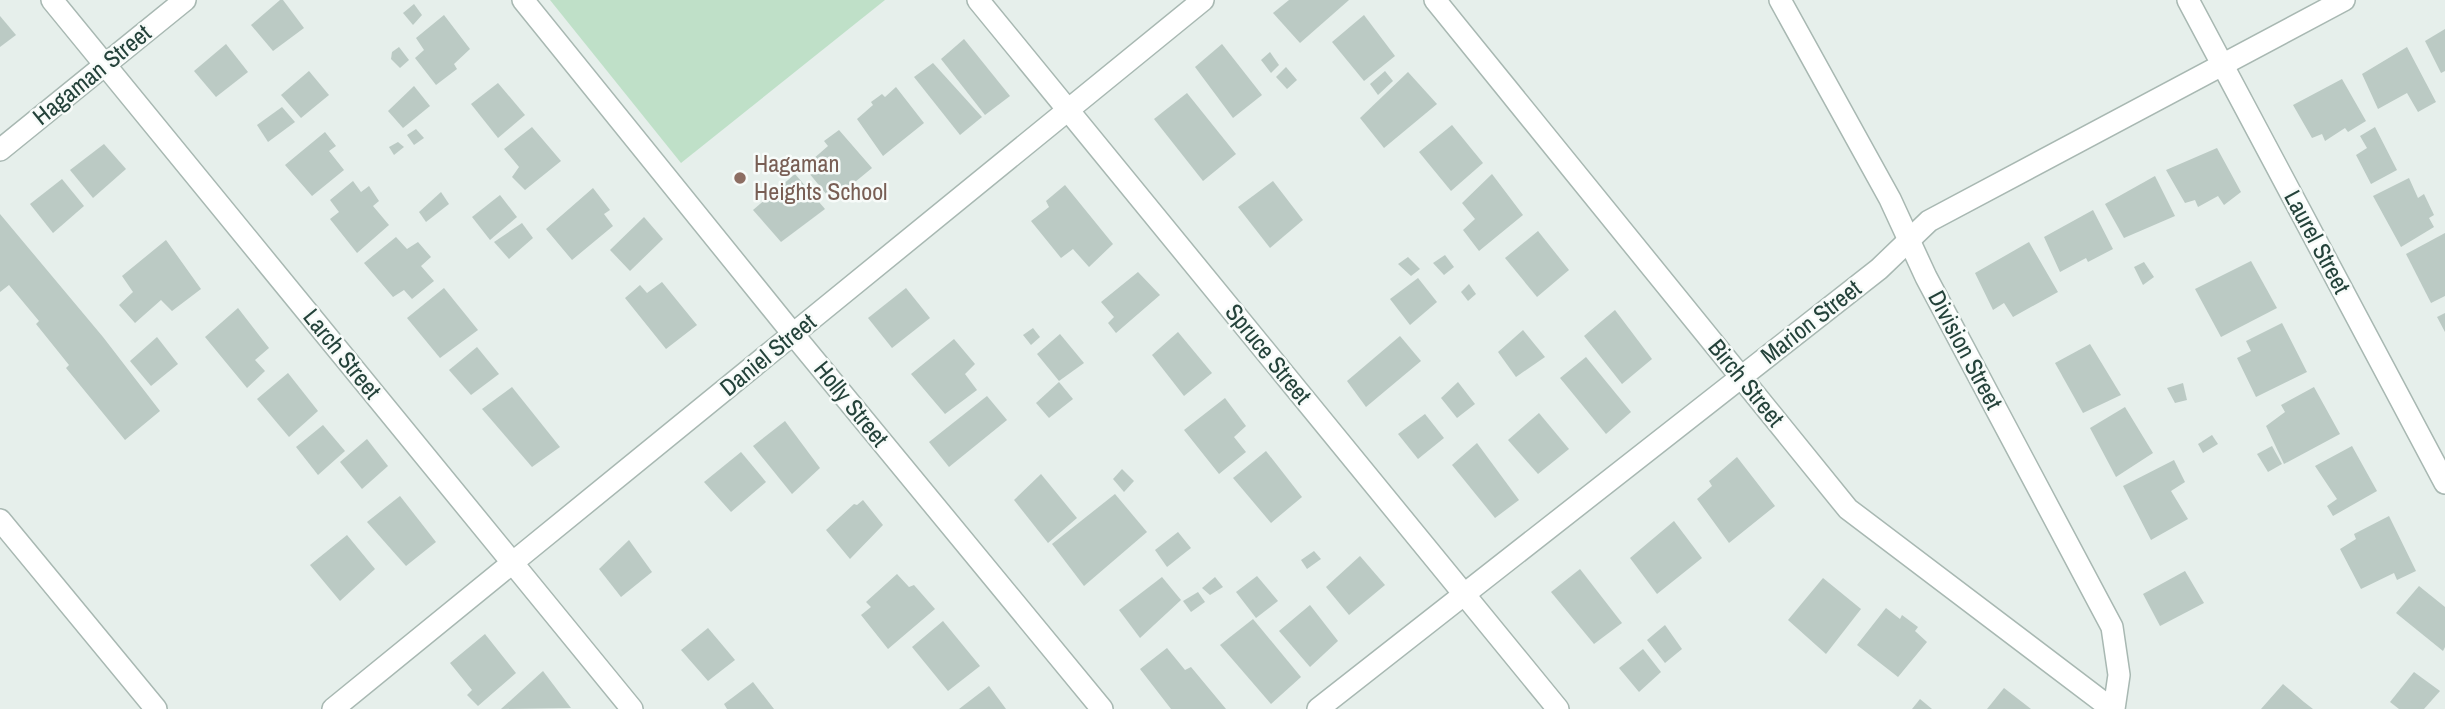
<svg xmlns="http://www.w3.org/2000/svg" width="2445" height="709" font-family="'Archivo Narrow',sans-serif">
  <style>
    .green { fill: #bfe0c8 }
    .building { fill: #bbcac4 }
    .lines { fill: none; stroke-linecap: round; stroke-linejoin: round }
    .minor-casing { stroke: #a8b8b2; stroke-width: 24 }
    .tertiary-casing { stroke: #a8b8b2; stroke-width: 24 }
    .minor { stroke: #fff; stroke-width: 21 }
    .tertiary { stroke: #fff; stroke-width: 21 }
    .education-dot { fill: #8d6e63; stroke: #f7fbf9; stroke-width: 2.5 }
    .labels { text-anchor: middle; stroke-width: 5; stroke-linejoin: round; paint-order: stroke }
    .street-label { font-size: 24px; fill: #24423a; stroke: #f7fbf9 }
    .education-label { font-size: 24px; fill: #785e54; stroke: #f7fbf9; text-anchor: start }
  </style>
  <rect width="100%" height="100%" fill="#e6efeb"/>
  <polygon class="green" points="550,0 885,0 681,163"/>
  <g class="building">
    <polygon points="280,0 283,0 304,28 273,51 251,25"/>
    <polygon points="1289,0 1349,0 1300,43 1273,13"/>
    <polygon points="414,4 422,15 413,25 403,13"/>
    <polygon points="444,15 470,49 454,64 457,69 436,85 415,58 424,50 416,38"/>
    <polygon points="1364,15 1395,56 1364,81 1332,42"/>
    <polygon points="0,16 16,35 0,47"/>
    <polygon points="2445,29 2445,71 2441,73 2425,41"/>
    <polygon points="964,39 1010,96 985,115 941,59"/>
    <polygon points="226,44 248,72 216,97 194,71"/>
    <polygon points="1222,44 1262,95 1233,118 1195,67"/>
    <polygon points="399,47 409,60 400,68 391,59 392,52"/>
    <polygon points="2407,47 2436,102 2418,112 2407,93 2378,109 2362,74"/>
    <polygon points="1270,52 1279,65 1271,73 1261,60"/>
    <polygon points="933,63 982,117 960,135 914,77"/>
    <polygon points="1286,67 1297,80 1287,89 1276,77"/>
    <polygon points="309,71 329,95 301,118 281,95"/>
    <polygon points="1385,71 1393,81 1378,95 1370,84"/>
    <polygon points="1408,72 1437,104 1384,148 1360,118"/>
    <polygon points="2342,79 2366,121 2348,132 2345,128 2325,141 2322,134 2312,138 2293,105"/>
    <polygon points="498,83 525,115 498,138 471,104"/>
    <polygon points="414,86 430,106 403,128 388,111"/>
    <polygon points="896,87 924,123 883,156 857,119 873,105 871,102 882,94 885,97"/>
    <polygon points="1187,93 1236,154 1203,181 1154,119"/>
    <polygon points="282,107 295,122 268,142 257,125"/>
    <polygon points="1452,125 1483,163 1451,191 1419,152"/>
    <polygon points="532,127 561,161 525,190 512,177 519,167 504,149"/>
    <polygon points="2375,127 2397,170 2371,184 2356,155 2367,148 2360,136"/>
    <polygon points="416,129 424,138 414,145 407,135"/>
    <polygon points="839,130 872,168 832,201 804,167 828,146 824,141"/>
    <polygon points="325,132 336,146 329,151 344,170 312,196 285,165"/>
    <polygon points="398,142 404,147 394,155 389,147"/>
    <polygon points="104,144 126,169 93,198 70,170"/>
    <polygon points="2217,148 2241,192 2224,205 2218,196 2198,207 2195,200 2185,203 2166,170"/>
    <polygon points="795,174 825,209 781,242 753,210"/>
    <polygon points="1492,174 1523,215 1479,251 1463,230 1475,219 1462,203"/>
    <polygon points="2155,176 2175,216 2124,238 2105,204"/>
    <polygon points="2409,178 2418,198 2424,194 2434,215 2429,218 2434,227 2401,247 2373,196"/>
    <polygon points="62,179 84,206 53,233 30,204"/>
    <polygon points="353,181 361,192 369,186 379,201 373,206 389,225 357,253 330,219 339,212 330,200"/>
    <polygon points="1273,181 1303,220 1270,248 1238,207"/>
    <polygon points="1065,185 1113,244 1089,267 1073,249 1061,258 1031,221 1049,207 1046,201"/>
    <polygon points="593,188 610,210 604,214 613,226 572,260 546,229"/>
    <polygon points="441,192 449,204 426,222 419,212"/>
    <polygon points="500,195 517,217 490,240 472,217"/>
    <polygon points="2093,210 2113,249 2088,262 2086,258 2060,272 2044,237"/>
    <polygon points="0,214 103,337 160,411 125,440 66,368 69,365 36,324 39,321 9,285 0,292"/>
    <polygon points="644,217 663,239 630,271 610,250"/>
    <polygon points="522,223 533,238 509,259 494,242"/>
    <polygon points="1538,231 1569,270 1537,297 1505,258"/>
    <polygon points="2445,233 2445,296 2431,303 2406,254"/>
    <polygon points="396,237 407,249 418,242 431,257 421,266 434,281 412,299 404,290 393,297 364,263"/>
    <polygon points="166,240 201,289 172,311 161,300 135,323 119,305 133,292 122,276"/>
    <polygon points="2029,242 2058,292 2013,317 2004,303 1993,310 1975,273"/>
    <polygon points="1445,255 1454,267 1444,275 1433,263"/>
    <polygon points="1408,257 1420,269 1411,276 1398,264"/>
    <polygon points="2251,261 2277,308 2221,337 2195,289"/>
    <polygon points="2144,262 2154,277 2143,285 2134,267"/>
    <polygon points="1138,272 1160,295 1116,333 1108,323 1114,317 1101,302"/>
    <polygon points="1418,278 1437,302 1410,325 1390,299"/>
    <polygon points="662,282 697,325 666,349 625,298 640,285 647,293"/>
    <polygon points="1469,284 1476,294 1468,301 1461,292"/>
    <polygon points="444,288 478,330 440,358 407,318"/>
    <polygon points="906,288 930,318 892,348 868,318"/>
    <polygon points="238,308 269,348 255,360 265,371 247,388 205,337"/>
    <polygon points="1615,310 1652,359 1622,384 1584,336"/>
    <polygon points="2445,313 2445,332 2437,317"/>
    <polygon points="2282,323 2307,372 2256,397 2237,358 2251,351 2246,341"/>
    <polygon points="1033,328 1040,337 1031,345 1023,335"/>
    <polygon points="1523,330 1545,357 1516,377 1498,352"/>
    <polygon points="1178,332 1212,373 1184,396 1152,355"/>
    <polygon points="1060,334 1084,363 1059,381 1037,354"/>
    <polygon points="1400,336 1421,361 1366,407 1347,381"/>
    <polygon points="157,337 178,364 151,386 130,361"/>
    <polygon points="954,339 975,364 965,374 977,390 945,414 911,374"/>
    <polygon points="2090,344 2121,395 2083,413 2055,363"/>
    <polygon points="477,347 499,374 471,395 449,370"/>
    <polygon points="1586,357 1631,412 1606,434 1560,378"/>
    <polygon points="288,373 318,411 289,437 257,399"/>
    <polygon points="1059,382 1073,399 1049,418 1036,403"/>
    <polygon points="1458,382 1475,404 1457,418 1441,398"/>
    <polygon points="2183,383 2187,400 2175,403 2167,388"/>
    <polygon points="512,387 560,447 532,467 482,409"/>
    <polygon points="2314,387 2340,434 2284,464 2266,426 2285,412 2281,405"/>
    <polygon points="987,396 1007,420 949,467 929,442"/>
    <polygon points="1225,398 1246,426 1234,437 1246,452 1219,474 1184,430"/>
    <polygon points="2125,407 2153,453 2116,477 2090,428"/>
    <polygon points="1539,413 1569,449 1538,474 1508,440"/>
    <polygon points="1425,414 1444,438 1418,459 1398,434"/>
    <polygon points="785,421 820,468 792,494 753,446"/>
    <polygon points="323,425 345,451 318,475 296,447"/>
    <polygon points="2212,435 2218,444 2203,453 2198,444"/>
    <polygon points="367,439 388,466 362,489 340,462"/>
    <polygon points="1477,443 1519,500 1495,518 1452,465"/>
    <polygon points="2272,446 2282,464 2268,472 2257,454"/>
    <polygon points="2352,446 2377,491 2333,516 2327,506 2337,499 2315,466"/>
    <polygon points="1266,451 1302,497 1271,523 1233,478"/>
    <polygon points="741,452 766,482 731,512 704,482"/>
    <polygon points="1737,457 1775,506 1729,543 1697,499 1712,486 1709,481"/>
    <polygon points="2174,460 2185,482 2171,491 2188,519 2151,540 2123,486"/>
    <polygon points="1122,469 1134,481 1124,492 1113,479"/>
    <polygon points="1041,474 1077,518 1048,543 1014,500"/>
    <polygon points="1115,494 1147,532 1084,586 1052,544"/>
    <polygon points="400,496 436,542 406,566 367,522"/>
    <polygon points="863,500 883,525 850,559 826,530 854,504 857,505"/>
    <polygon points="2389,516 2416,571 2397,580 2394,573 2361,589 2340,549 2356,539 2354,534"/>
    <polygon points="1674,521 1702,558 1657,594 1630,558"/>
    <polygon points="1178,532 1191,548 1167,567 1155,550"/>
    <polygon points="347,535 375,569 340,601 310,565"/>
    <polygon points="629,540 652,572 621,597 599,569"/>
    <polygon points="1314,551 1321,559 1307,569 1301,560"/>
    <polygon points="1360,556 1385,585 1349,615 1326,587"/>
    <polygon points="1580,569 1622,623 1594,644 1551,592"/>
    <polygon points="2185,571 2204,603 2160,626 2143,594"/>
    <polygon points="897,574 909,587 914,585 935,609 888,649 861,615 871,607 866,602"/>
    <polygon points="1257,576 1278,601 1256,618 1236,592"/>
    <polygon points="1162,577 1181,600 1140,638 1119,610"/>
    <polygon points="1215,577 1223,587 1210,595 1202,588"/>
    <polygon points="1823,578 1861,609 1826,654 1788,620"/>
    <polygon points="2419,586 2445,607 2445,647 2443,651 2396,613"/>
    <polygon points="1198,592 1205,602 1191,612 1183,601"/>
    <polygon points="1310,605 1338,641 1310,667 1279,631"/>
    <polygon points="1886,608 1900,619 1902,615 1918,627 1915,631 1927,642 1898,677 1857,645"/>
    <polygon points="1253,619 1301,677 1271,704 1220,645"/>
    <polygon points="943,621 980,666 948,691 912,647"/>
    <polygon points="1665,625 1682,649 1665,663 1647,640"/>
    <polygon points="708,628 735,660 708,681 681,650"/>
    <polygon points="485,634 516,673 478,706 467,695 472,690 450,663"/>
    <polygon points="1167,648 1185,670 1191,667 1226,709 1171,709 1140,669"/>
    <polygon points="1643,649 1661,672 1639,692 1619,668"/>
    <polygon points="543,671 571,708 501,709"/>
    <polygon points="2414,672 2440,691 2424,709 2399,709 2390,702"/>
    <polygon points="753,682 774,709 727,709 724,704"/>
    <polygon points="2283,684 2304,702 2313,709 2261,709"/>
    <polygon points="989,686 1006,709 959,709"/>
    <polygon points="2004,688 2031,709 1987,709"/>
    <polygon points="1920,699 1932,709 1912,709"/>
  </g>
  <g class="lines">
    <defs>
      <g id="minor">
        <polyline points="52,0 632,709"/>
        <polyline points="523,0 793,334 1102,709"/>
        <polyline points="978,0 1558,709"/>
        <polyline points="1435,0 1848,509 2112,709"/>
        <polyline points="1780,0 1890,199 1926,277 2112,627 2119,675 2114,709"/>
        <polyline points="2188,0 2445,483"/>
        <polyline points="0,150 185,0"/>
        <polyline points="333,709 1203,0"/>
        <polyline points="1318,709 1879,269 1929,221 2344,0"/>
      </g>
      <polyline id="tertiary" points="0,520 156,709"/>
    </defs>
    <use href="#minor" class="minor-casing"/>
    <use href="#tertiary" class="tertiary-casing"/>
    <use href="#minor" class="minor"/>
    <use href="#tertiary" class="tertiary"/>
  </g>
  <circle class="education-dot" cx="740" cy="178" r="7"/>
  <g class="labels">
    <g class="street-label">
      <text transform="translate(92 75) rotate(-39)" y="8">Hagaman Street</text>
      <text transform="translate(2317 242) rotate(62)" y="8">Laurel Street</text>
      <text transform="translate(1811 322) rotate(-38)" y="8">Marion Street</text>
      <text transform="translate(1965 350) rotate(62)" y="8">Division Street</text>
      <text transform="translate(342 354) rotate(51)" y="8">Larch Street</text>
      <text transform="translate(1268 354) rotate(51)" y="8">Spruce Street</text>
      <text transform="translate(768 355) rotate(-39)" y="8">Daniel Street</text>
      <text transform="translate(1746 383) rotate(51)" y="8">Birch Street</text>
      <text transform="translate(851 404) rotate(51)" y="8">Holly Street</text>
    </g>
    <g class="education-label">
      <text x="754" y="172">Hagaman<tspan x="754" dy="28">Heights School</tspan></text>
    </g>
  </g>
</svg>
